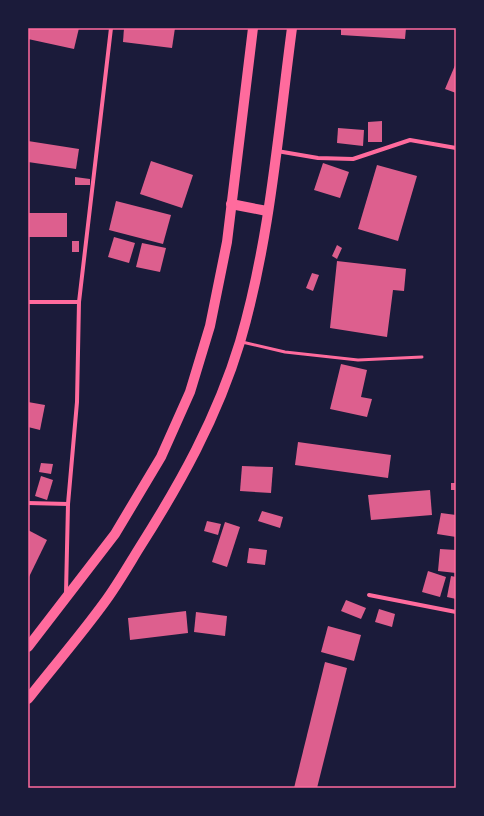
<svg xmlns="http://www.w3.org/2000/svg" width="484" height="816" font-family="'Titillium Web',sans-serif">
  <style>
    .building { fill: #dd5f8e }
    .lines { fill: none; stroke-linecap: round; stroke-linejoin: round }
    .service { stroke: #ff6b9d; stroke-width: 3 }
    .minor { stroke: #ff6b9d; stroke-width: 4 }
    .primary { stroke: #ff6b9d; stroke-width: 10 }
    .neatline { fill: none; stroke: #ff6b9d; stroke-width: 1.5 }
  </style>
  <rect width="100%" height="100%" fill="#1b1b3a"/>
  <g class="building">
    <polygon points="28,28 79,28 74,49 28,39"/>
    <polygon points="124,28 175,28 172,48 123,42"/>
    <polygon points="341,28 406,28 405,39 341,35"/>
    <polygon points="456,63 456,93 445,89"/>
    <polygon points="382,121 382,142 368,142 368,122"/>
    <polygon points="338,128 364,130 363,146 337,143"/>
    <polygon points="28,141 79,149 76,169 28,162"/>
    <polygon points="151,161 193,175 182,208 140,194"/>
    <polygon points="323,163 349,172 340,198 314,190"/>
    <polygon points="377,165 417,176 398,241 358,229"/>
    <polygon points="75,177 90,179 90,185 75,185"/>
    <polygon points="116,201 171,215 163,244 109,230"/>
    <rect x="28" y="213" width="39" height="24"/>
    <polygon points="114,237 135,243 129,263 108,257"/>
    <rect x="72" y="241" width="7" height="11"/>
    <polygon points="142,243 166,248 160,272 136,267"/>
    <polygon points="337,245 342,248 337,259 332,256"/>
    <polygon points="337,261 406,269 404,291 393,290 387,337 330,328"/>
    <polygon points="312,273 319,275 313,291 306,288"/>
    <polygon points="341,364 367,370 361,397 372,399 367,417 330,409"/>
    <polygon points="28,402 45,405 40,430 28,427"/>
    <polygon points="298,442 391,455 388,478 295,465"/>
    <polygon points="41,463 53,464 51,474 39,472"/>
    <polygon points="242,466 273,467 271,493 240,491"/>
    <polygon points="41,476 53,480 47,500 35,496"/>
    <rect x="451" y="483" width="5" height="7"/>
    <polygon points="430,490 432,515 371,520 368,495"/>
    <polygon points="262,511 283,517 280,528 258,521"/>
    <polygon points="441,513 456,515 456,537 437,534"/>
    <polygon points="207,521 221,524 218,535 204,531"/>
    <polygon points="225,522 240,527 227,567 212,562"/>
    <polygon points="28,530 47,540 28,579"/>
    <polygon points="249,548 267,550 265,565 247,563"/>
    <polygon points="440,549 456,550 456,573 438,571"/>
    <polygon points="428,571 446,577 440,597 422,592"/>
    <polygon points="451,576 456,577 456,599 447,597"/>
    <polygon points="346,600 366,608 361,619 341,611"/>
    <polygon points="379,609 395,614 392,627 375,622"/>
    <polygon points="186,611 188,633 130,640 128,618"/>
    <polygon points="196,612 227,616 225,636 194,632"/>
    <polygon points="328,626 361,635 354,661 321,652"/>
    <polygon points="325,662 347,668 317,788 294,788"/>
  </g>
  <g class="lines">
    <polyline class="service" points="242,342 285,352 358,360 422,357"/>
    <g class="minor">
      <polyline points="277,151 318,158 353,159 410,140 456,148"/>
      <polyline points="28,302 79,302"/>
      <polyline points="28,503 68,504"/>
      <polyline points="66,593 68,504 77,402 79,302 111,28"/>
      <polyline points="369,595 456,612"/>
    </g>
    <g class="primary">
      <polyline points="231,204 267,211"/>
      <polyline points="28,647 115,534 161,457 190,392 210,326 227,242 253,28"/>
      <path d="M28,699c25,-32 52,-63 76,-96 12,-16 23,-35 34,-53 42,-66 79,-132 102,-208 30,-102 38,-209 52,-314"/>
    </g>
  </g>
  <rect width="484" height="816" fill="none" stroke="#1b1b3a" stroke-width="58"/>
  <rect x="29" y="29" width="426" height="758" class="neatline"/>
</svg>
